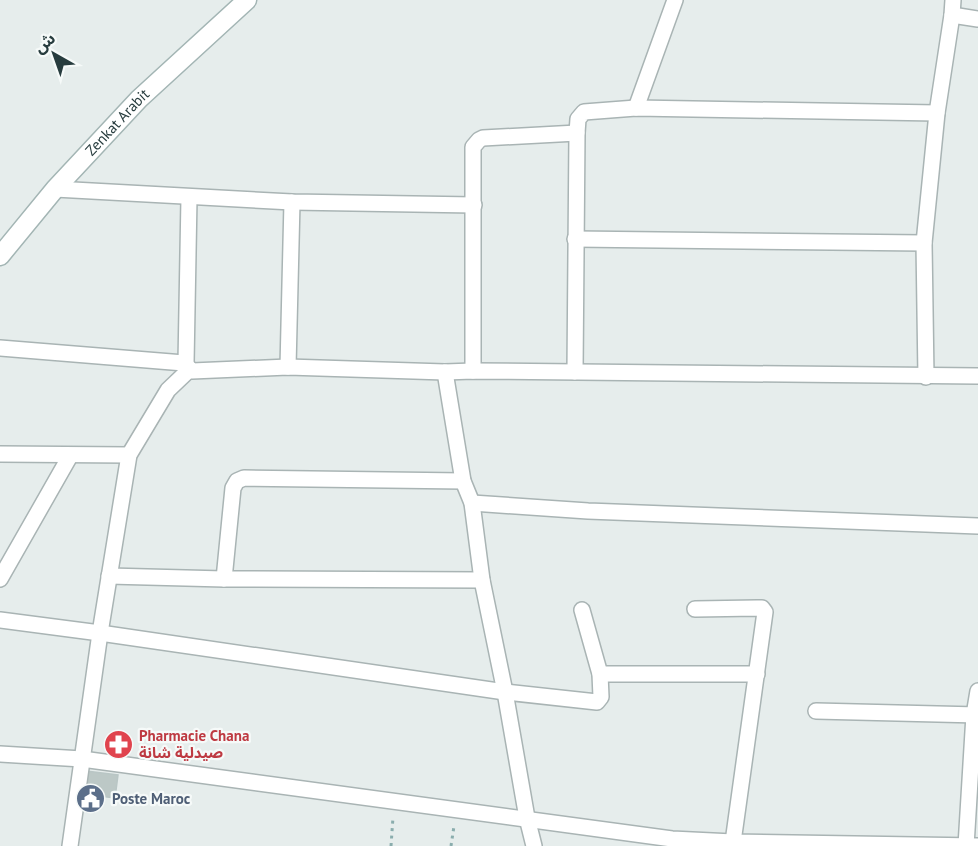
<svg xmlns="http://www.w3.org/2000/svg" width="978" height="846" font-family="'PT Sans','Noto Sans Arabic',sans-serif">
  <style>
    .building { fill: #bcc8c6; stroke: #b9c6c5; stroke-width: 1.5 }
    .lines { fill: none; stroke-linecap: round; stroke-linejoin: round }
    .street-casing { stroke: #a9b4b4; stroke-width: 18 }
    .secondary-casing { stroke: #a3b5b4; stroke-width: 21 }
    .path { stroke: #8aadad; stroke-width: 3; stroke-dasharray: 3 4.5; stroke-linecap: butt }
    .street { stroke: #fff; stroke-width: 15 }
    .secondary { stroke: #fff; stroke-width: 18 }
    .labels { text-anchor: middle; stroke-width: 4.5; stroke-linejoin: round; paint-order: stroke }
    .street-label { font-size: 15px; fill: #273c3e; stroke: #f6faf9 }
    .health-label { font-size: 15px; font-weight: bold; fill: #be3a42; stroke: #f6faf9; text-anchor: start }
    .service-label { font-size: 15px; font-weight: bold; fill: #4e5e75; stroke: #f6faf9; text-anchor: start }
  </style>
  <rect width="100%" height="100%" fill="#e6edec"/>
  <polygon class="building" points="86,771 118,775 115,798 83,794"/>
  <g class="lines">
    <defs>
      <g id="street">
        <polyline points="952,15 978,19"/>
        <polyline points="636,108 675,0"/>
        <polyline points="55,189 292,202 474,205"/>
        <polyline points="575,239 924,243"/>
        <polyline points="0,348 184,363 192,371 288,367 445,372 473,371 978,376"/>
        <polyline points="186,363 189,198"/>
        <polyline points="288,367 292,202"/>
        <polyline points="473,371 473,147 479,140 483,138 577,133"/>
        <polyline points="445,372 463,481 472,503 482,580 505,692 527,818 534,846"/>
        <polyline points="575,372 577,133 578,119 584,112 636,108 937,113"/>
        <polyline points="926,377 924,243 937,113 952,15 953,0"/>
        <polyline points="0,454 129,455"/>
        <polyline points="472,503 588,511 978,526"/>
        <polyline points="109,576 224,579 482,580"/>
        <polyline points="0,579 70,456"/>
        <polyline points="224,579 233,488 237,481 244,478 463,481"/>
        <polyline points="695,609 757,608 762,608 765,612 733,842"/>
        <polyline points="0,620 100,633 505,692 597,702 601,697 600,674 582,610"/>
        <polyline points="600,674 757,674"/>
        <polyline points="816,711 978,715"/>
        <polyline points="0,754 82,759 672,839 733,842 978,846"/>
        <polyline points="70,846 100,633 129,455 168,390 189,370"/>
        <polyline points="966,846 974,715 978,691"/>
      </g>
      <g id="secondary">
        <path id="s1" d="M0,256l55,-67 84,-90 108,-99"/>
      </g>
    </defs>
    <use href="#street" class="street-casing"/>
    <use href="#secondary" class="secondary-casing"/>
    <g class="path">
      <polyline points="391,846 393,817"/>
      <polyline points="451,846 454,826"/>
    </g>
    <use href="#street" class="street"/>
    <use href="#secondary" class="secondary"/>
  </g>
  <defs>
    <symbol id="pharmacy-disc" viewBox="-11 -11 22 22"><circle r="9.5" fill="#e0444e" stroke="#f6faf9"/><path d="M-2-6h4v4h4v4h-4v4h-4v-4h-4v-4h4Z" fill="#fff"/></symbol>
    <symbol id="civic-disc" viewBox="-11 -11 22 22"><circle r="9.5" fill="#5c6f8a" stroke="#f6faf9"/><path d="M-.6-6.5H3V-4.5H.6V-3L4-1V1h2V6H-6V1h2V-1L-.6-3ZM-1.2 2.5V6h2.4V2.5Z" fill="#fff"/></symbol>
  </defs>
  <g fill-rule="evenodd">
    <use href="#pharmacy-disc" x="102" y="728" width="33" height="33"/>
    <use href="#civic-disc" x="74" y="782" width="33" height="33"/>
  </g>
  <g class="labels">
    <g class="street-label">
      <text dy="5" stroke="none"><textPath href="#s1" startOffset="178">Zenkat Arabit</textPath></text>
    </g>
    <g class="health-label">
      <text x="139" y="741">Pharmacie Chana<tspan x="139" dy="17">صيدلية شانة</tspan></text>
    </g>
    <g class="service-label">
      <text x="112" y="804">Poste Maroc</text>
    </g>
  </g>
  <g transform="translate(54 54) rotate(320)" stroke="#f6faf9" stroke-width="4.5" paint-order="stroke">
  <path d="M0-4.5L10 22L0 15L-10 22Z" fill="#273c3e"/>
  <text y="-9" font-size="16" font-weight="bold" text-anchor="middle" fill="#273c3e">ش</text>
  </g>
</svg>
